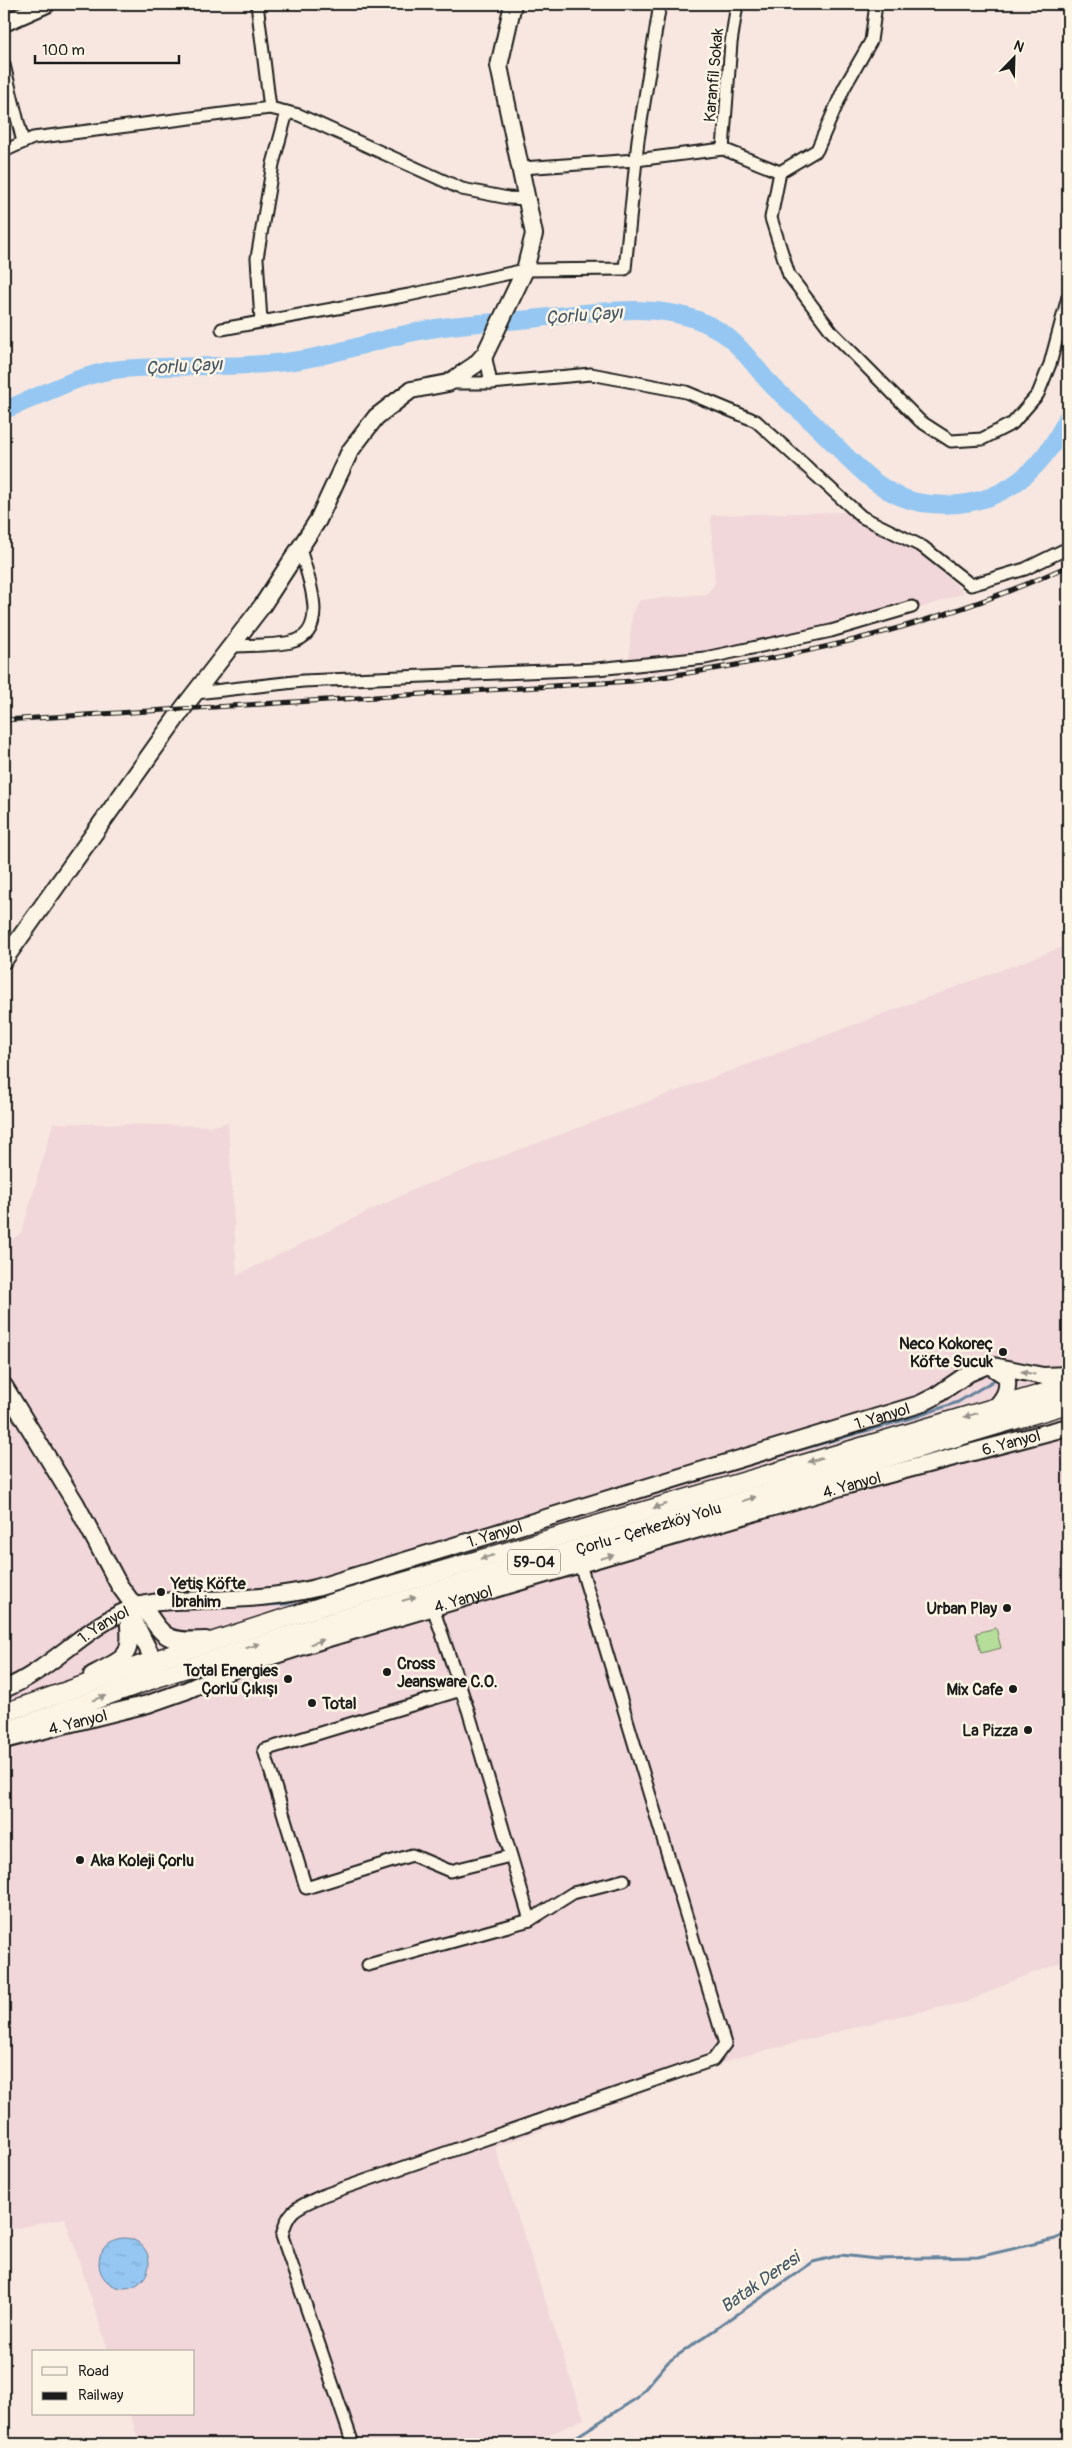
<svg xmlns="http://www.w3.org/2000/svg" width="1072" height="2448" font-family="Pangolin,sans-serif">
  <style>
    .built { fill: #f1d6da }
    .park { fill: #b6de9a; stroke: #697d5b }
    .water { fill: url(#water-ripples); stroke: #65839c }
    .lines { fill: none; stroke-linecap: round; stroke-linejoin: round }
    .stream { stroke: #65839c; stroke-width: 3 }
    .river { stroke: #95c7f2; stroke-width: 18 }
    .street-casing { stroke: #1c1c1c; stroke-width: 15 }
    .secondary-casing { stroke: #1c1c1c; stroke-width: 20 }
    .primary-casing { stroke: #1c1c1c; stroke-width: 21 }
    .street { stroke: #fcf5e5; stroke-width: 11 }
    .secondary { stroke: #fcf5e5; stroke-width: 16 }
    .primary { stroke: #fcf5e5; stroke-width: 18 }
    .rail-casing { stroke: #1c1c1c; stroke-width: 5 }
    .rail { stroke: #fcf5e5; stroke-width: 3; stroke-dasharray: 9; stroke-linecap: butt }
    .oneway { fill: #97938b }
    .poi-dot { fill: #1c1c1c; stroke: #fcf5e5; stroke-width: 2 }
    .labels { text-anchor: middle; stroke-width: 5; stroke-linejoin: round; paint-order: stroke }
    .shield { fill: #fcf5e5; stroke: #5f5d58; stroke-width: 1 }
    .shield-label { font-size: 15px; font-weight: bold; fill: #1c1c1c }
    .street-label { font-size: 16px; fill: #1c1c1c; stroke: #fcf5e5 }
    .poi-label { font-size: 16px; font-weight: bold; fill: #1c1c1c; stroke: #fcf5e5; text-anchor: end }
    .water-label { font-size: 18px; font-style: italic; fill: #465867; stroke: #fcf5e5 }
  </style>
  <defs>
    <pattern id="water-ripples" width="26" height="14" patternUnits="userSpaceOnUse" patternTransform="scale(1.25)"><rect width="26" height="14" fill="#95c7f2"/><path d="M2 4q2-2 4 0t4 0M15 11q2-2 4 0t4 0" fill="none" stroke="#80aacf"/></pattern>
  </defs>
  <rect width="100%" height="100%" fill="#f7e7e0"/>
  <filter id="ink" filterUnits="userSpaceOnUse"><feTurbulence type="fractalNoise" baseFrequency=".02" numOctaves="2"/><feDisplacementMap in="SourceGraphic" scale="10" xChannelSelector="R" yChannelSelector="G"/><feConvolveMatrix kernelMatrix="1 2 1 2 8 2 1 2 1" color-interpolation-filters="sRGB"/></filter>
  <g filter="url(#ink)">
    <g class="built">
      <polygon points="846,512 924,556 964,593 855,631 709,664 633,676 629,660 632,613 640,600 707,594 715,583 711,515"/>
      <polygon points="1068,945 1068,1960 1007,1983 967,2002 895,2017 736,2058 495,2147 584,2419 527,2444 140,2444 130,2414 194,2414 194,2352 109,2352 65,2218 4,2231 4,1246 22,1232 53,1123 215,1126 228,1122 237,1275 417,1188"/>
    </g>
    <polygon class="park" points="996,1628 1001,1648 981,1653 976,1633"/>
    <circle class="water" cx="124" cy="2263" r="25"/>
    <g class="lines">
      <g class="stream">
        <polyline points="754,1463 918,1416 958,1402 993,1381"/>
        <polyline points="208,1608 286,1604 303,1599"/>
        <polyline points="565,2444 637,2398 668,2362 813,2262 841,2255 876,2259 978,2257 1055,2239 1068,2233"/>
      </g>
      <path class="river" d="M4,410c39,-14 75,-37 118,-41 59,-5 119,0 178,-9 38,-6 73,-19 110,-27 43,-10 86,-10 130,-15 52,-6 122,-18 171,8 24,12 38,33 55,53 16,18 35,32 52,49 31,29 59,68 104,75 71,10 118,-26 146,-87"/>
      <defs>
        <g id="street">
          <polyline points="257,4 270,108"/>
          <polyline points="4,65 23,142"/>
          <polyline points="723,149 731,43 737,4"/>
          <polyline points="4,151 33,138 270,108 299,115 462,189 508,198 528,199"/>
          <polyline points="522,168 636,160 723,149 780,172 817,150 844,88 871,41 876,4"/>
          <polyline points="780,172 771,218 789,275 832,332 920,421 951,441 982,439 1013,423 1038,394 1050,364 1068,297"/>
          <polyline points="261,321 257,258 273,164 287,112"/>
          <polyline points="222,329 409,295 525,270 625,269 638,140 660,4"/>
          <polyline points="448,383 491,383 485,354"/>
          <polyline points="491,383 591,374 686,392 756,421 862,517 923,547 971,585 1025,569 1068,548"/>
          <path d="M232,646c19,-1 40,0 59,-4 41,-9 16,-68 9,-93"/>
          <polyline points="196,693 303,681 597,669 705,658 831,631 912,607"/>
          <polyline points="433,1608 468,1710 530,1920"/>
          <polyline points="461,1690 264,1750 306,1888 412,1855 450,1871 510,1856"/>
          <polyline points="368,1965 530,1920 573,1893 624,1880"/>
          <path d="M353,2444l-71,-208c6,-29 17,-29 42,-41l389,-135 12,-16 -145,-480"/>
        </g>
        <g id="secondary">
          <polyline points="4,23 47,4"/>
          <polyline points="4,960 184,707 262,606 318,520 350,451 376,417 411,390 448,383 475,365 485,354 525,270 534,234 499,66 513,4"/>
          <path d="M992,1367l14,9c4,13 -2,22 -11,32"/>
          <polyline points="4,1386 76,1504 119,1585 135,1607"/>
          <path d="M142,1605c23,34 23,37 64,35"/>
          <polyline points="133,1619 154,1661"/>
          <path d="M92,1675c41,-21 39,-19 36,-65"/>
          <path id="s1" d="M4,1689c48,-19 82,-65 132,-82 20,-7 46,-6 67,-7 39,-1 76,-3 113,-12l604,-184 14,-7 35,-24 19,-8 55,11 25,-1"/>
          <path id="s2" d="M4,1740l144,-36 37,-13 56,-25 88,-28 519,-153 220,-58"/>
        </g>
        <g id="primary">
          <polyline points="4,1713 164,1657 329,1604 1068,1386"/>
          <path id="s3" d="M4,1732l158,-56 172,-55 734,-217"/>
        </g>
      </defs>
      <use href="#street" class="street-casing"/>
      <use href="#secondary" class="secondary-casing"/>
      <use href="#primary" class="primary-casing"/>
      <use href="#street" class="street"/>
      <use href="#secondary" class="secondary"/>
      <use href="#primary" class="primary"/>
      <defs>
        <path id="rail" d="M4,720l629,-39c149,-20 298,-52 435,-115"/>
      </defs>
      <use href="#rail" class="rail-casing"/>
      <use href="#rail" class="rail"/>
    </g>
    <defs><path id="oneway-solid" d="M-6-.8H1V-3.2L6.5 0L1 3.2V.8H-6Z" transform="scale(1.25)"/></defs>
    <g class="oneway">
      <use href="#oneway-solid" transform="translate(1028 1373) rotate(-168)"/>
      <use href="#oneway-solid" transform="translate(971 1415) rotate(164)"/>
      <use href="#oneway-solid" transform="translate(815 1460) rotate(163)"/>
      <use href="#oneway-solid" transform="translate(749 1499) rotate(-17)"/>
      <use href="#oneway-solid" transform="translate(660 1506) rotate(163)"/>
      <use href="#oneway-solid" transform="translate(487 1557) rotate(164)"/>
      <use href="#oneway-solid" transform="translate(607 1557) rotate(-16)"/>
      <use href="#oneway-solid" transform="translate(409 1599) rotate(-16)"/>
      <use href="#oneway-solid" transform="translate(317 1642) rotate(-18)"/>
      <use href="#oneway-solid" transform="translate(253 1646) rotate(-17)"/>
      <use href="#oneway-solid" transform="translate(99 1698) rotate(-20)"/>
    </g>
  </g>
  <g class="poi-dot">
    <circle cx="1003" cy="1352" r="5"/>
    <circle cx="161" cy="1592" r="5"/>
    <circle cx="1007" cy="1608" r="5"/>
    <circle cx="387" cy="1672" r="5"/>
    <circle cx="288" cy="1679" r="5"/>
    <circle cx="1013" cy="1689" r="5"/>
    <circle cx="312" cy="1703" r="5"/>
    <circle cx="1028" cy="1730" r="5"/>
    <circle cx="80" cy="1860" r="5"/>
  </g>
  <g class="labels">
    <rect class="shield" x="508" y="1549.5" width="52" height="25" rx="4"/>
    <g class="shield-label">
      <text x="534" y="1567">59-04</text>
    </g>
    <g class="street-label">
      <text transform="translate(713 75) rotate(-85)" y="6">Karanfil Sokak</text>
      <text dy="6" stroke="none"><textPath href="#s1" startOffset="929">1. Yanyol</textPath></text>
      <text dy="6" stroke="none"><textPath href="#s2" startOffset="1051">6. Yanyol</textPath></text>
      <text dy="6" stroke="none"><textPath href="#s2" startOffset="886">4. Yanyol</textPath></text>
      <text dy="6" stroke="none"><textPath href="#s3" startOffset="676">Çorlu - Çerkezköy Yolu</textPath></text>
      <text dy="6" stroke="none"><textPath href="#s1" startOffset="524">1. Yanyol</textPath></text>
      <text dy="6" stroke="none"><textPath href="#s2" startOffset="481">4. Yanyol</textPath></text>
      <text dy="6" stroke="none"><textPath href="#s1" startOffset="119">1. Yanyol</textPath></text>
      <text dy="6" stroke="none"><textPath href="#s2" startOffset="76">4. Yanyol</textPath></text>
    </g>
    <g class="poi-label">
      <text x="993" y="1349">Neco Kokoreç<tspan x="993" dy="18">Köfte Sucuk</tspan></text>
      <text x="171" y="1589" text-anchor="start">Yetiş Köfte<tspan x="171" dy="18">İbrahim</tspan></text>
      <text x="997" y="1614">Urban Play</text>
      <text x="397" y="1669" text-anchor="start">Cross<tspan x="397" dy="18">Jeansware C.O.</tspan></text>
      <text x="278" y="1676">Total Energies<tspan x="278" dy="18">Çorlu Çıkışı</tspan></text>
      <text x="1003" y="1695">Mix Cafe</text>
      <text x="322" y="1709" text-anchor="start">Total</text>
      <text x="1018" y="1736">La Pizza</text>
      <text x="90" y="1866" text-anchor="start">Aka Koleji Çorlu</text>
    </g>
    <g class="water-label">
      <text transform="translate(584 315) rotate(-4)" y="6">Çorlu Çayı</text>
      <text transform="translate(184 366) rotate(-3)" y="6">Çorlu Çayı</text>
      <text transform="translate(760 2282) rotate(-35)" y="6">Batak Deresi</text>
    </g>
  </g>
  <rect width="1072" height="2448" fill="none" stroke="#fcf5e5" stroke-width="20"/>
  <rect x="10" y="10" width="1052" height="2428" fill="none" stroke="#1c1c1c" stroke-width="2" filter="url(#ink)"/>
  <rect x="32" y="2350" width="162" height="65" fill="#fcf5e5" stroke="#a29e95"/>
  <rect x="42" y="2367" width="25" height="8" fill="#fcf5e5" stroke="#a29e95"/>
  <text x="78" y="2376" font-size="15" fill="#1c1c1c">Road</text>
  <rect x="42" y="2392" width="25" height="8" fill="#1c1c1c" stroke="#a29e95"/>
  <text x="78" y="2400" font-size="15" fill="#1c1c1c">Railway</text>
  <g transform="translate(1014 58) rotate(23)" stroke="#fcf5e5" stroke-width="4" paint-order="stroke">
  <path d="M0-4L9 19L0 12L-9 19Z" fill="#1c1c1c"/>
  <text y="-8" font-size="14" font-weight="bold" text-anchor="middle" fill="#1c1c1c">N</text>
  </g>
  <path d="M35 55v8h144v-8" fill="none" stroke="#1c1c1c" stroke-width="2.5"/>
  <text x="42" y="55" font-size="15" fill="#1c1c1c" stroke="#fcf5e5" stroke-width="4" paint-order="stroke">100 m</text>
</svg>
